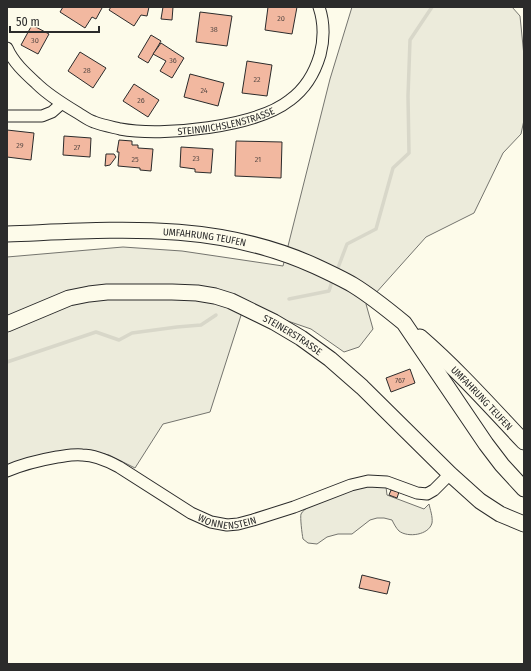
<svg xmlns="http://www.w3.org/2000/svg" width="531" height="671" font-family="'Fira Sans Condensed',sans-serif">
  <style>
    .green { fill: #ecebdb; stroke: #74746e }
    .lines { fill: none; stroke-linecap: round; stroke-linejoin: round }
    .stream { stroke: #d8d7c9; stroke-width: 3.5 }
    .building { fill: #f2b8a0; stroke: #2b2b2b }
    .minor-casing { stroke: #2b2b2b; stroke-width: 13 }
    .secondary-casing { stroke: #2b2b2b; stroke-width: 17 }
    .minor { stroke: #fdfbea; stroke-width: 11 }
    .secondary { stroke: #fdfbea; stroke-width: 15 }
    .labels { text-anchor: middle; stroke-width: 3; stroke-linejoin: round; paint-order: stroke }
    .number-label { font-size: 8px; fill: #5d4e48 }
    .street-label { font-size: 10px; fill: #2b2b2b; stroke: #fdfbea }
  </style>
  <rect width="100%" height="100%" fill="#fdfbea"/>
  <g class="green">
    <polygon points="352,7 512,7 520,16 524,56 524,120 521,134 503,153 474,213 426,237 366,304 373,329 359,347 344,352 311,329 244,306 210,412 163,424 135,468 109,455 84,450 7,466 7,257 123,247 182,251 283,266 330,79"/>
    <path d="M363,486l23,1 1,8 37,14 5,-5c1,5 4,13 3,19 -3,12 -24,15 -33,8 -3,-3 -5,-7 -7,-11l-8,-2h-7l-7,2 -18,14h-14l-11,3 -10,7 -9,-1 -5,-4c-1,-5 -3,-22 -2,-25 5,-11 50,-24 62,-28z"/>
  </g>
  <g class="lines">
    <g class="stream">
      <polyline points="336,273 347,244 376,229 393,168 409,153 408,96 410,40 432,7"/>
      <polyline points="289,299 329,291 333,278"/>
      <polyline points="7,362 96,332 119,340 132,333 177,327 201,325 216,315"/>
    </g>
  </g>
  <g class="building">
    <polygon points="63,7 101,7 102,8 96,19 92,17 85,28 60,12"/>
    <polygon points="111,7 149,7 147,16 141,15 134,26 109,10"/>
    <polygon points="163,7 173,7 172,20 161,19"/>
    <polygon points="268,7 297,7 292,34 265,30"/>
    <polygon points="200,12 232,16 227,46 196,42"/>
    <polygon points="32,25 49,34 38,54 21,45"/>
    <polygon points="151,35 161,41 148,63 138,57"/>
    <polygon points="161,43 184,58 172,78 160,71 166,61 153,54"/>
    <polygon points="80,52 106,68 93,88 68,71"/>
    <polygon points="247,61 272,65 267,96 242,93"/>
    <polygon points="190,74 224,83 218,106 184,97"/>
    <polygon points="134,84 159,100 148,117 123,101"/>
    <polygon points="7,130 34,133 31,160 7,157"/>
    <polygon points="64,136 91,138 90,157 63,155"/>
    <polygon points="119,140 132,141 132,145 138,145 138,148 153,149 151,171 140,170 140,168 118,166 119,152 117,152"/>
    <polygon points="236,141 282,142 281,178 235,176"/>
    <polygon points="181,147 213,149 211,173 195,172 195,169 180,167"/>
    <polygon points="106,154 114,154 116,157 110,165 105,166"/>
    <polygon points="410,369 415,383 391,392 386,378"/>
    <polygon points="391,490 399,492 397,498 389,495"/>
    <polygon points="362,575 390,582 387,594 359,588"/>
  </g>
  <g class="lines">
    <defs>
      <g id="minor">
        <path id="s1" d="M7,48c6,14 18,25 29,35 12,12 27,21 42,30 5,3 10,7 16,9 8,3 18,5 26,7 43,8 136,-2 170,-29 15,-11 25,-28 30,-45 4,-15 4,-33 -1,-48"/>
        <polyline points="7,116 42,116 52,112 61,104"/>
        <path id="s2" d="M7,471c16,-7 33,-11 50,-14 8,-1 17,-3 25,-2 13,0 26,6 37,12l72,46 20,9 16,3 11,-1 15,-4 41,-13 57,-22 17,-4 19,1 30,11 10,1 7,-4 16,-16"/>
      </g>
      <g id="secondary">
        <path id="s3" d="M7,234c107,-4 207,-14 308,32 13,6 26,12 38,19 18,11 34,24 51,38l82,121 16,21 22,24"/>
        <path id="s4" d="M7,324l62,-26 20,-4 18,-2h65l25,1 18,3 16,5 43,21 27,16 29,21 32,28 88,87 30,27 20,13 24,10"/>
        <path id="s5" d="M420,337c37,32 70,69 104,105"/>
      </g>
    </defs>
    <use href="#minor" class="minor-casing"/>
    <use href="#secondary" class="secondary-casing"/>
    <use href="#minor" class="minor"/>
    <use href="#secondary" class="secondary"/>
  </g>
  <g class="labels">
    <g class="number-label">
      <text x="281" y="21">20</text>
      <text x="214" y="32">38</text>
      <text x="35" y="43">30</text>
      <text x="173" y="63">36</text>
      <text x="87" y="73">28</text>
      <text x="257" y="82">22</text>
      <text x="204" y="93">24</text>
      <text x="141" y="103">26</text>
      <text x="20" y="148">29</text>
      <text x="77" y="150">27</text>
      <text x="196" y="161">23</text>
      <text x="135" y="162">25</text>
      <text x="258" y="162">21</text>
      <text x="400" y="383">767</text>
    </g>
    <g class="street-label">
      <text dy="4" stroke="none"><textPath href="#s1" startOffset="250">STEINWICHSLENSTRASSE</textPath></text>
      <text dy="4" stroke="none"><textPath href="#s3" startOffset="198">UMFAHRUNG TEUFEN</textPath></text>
      <text dy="4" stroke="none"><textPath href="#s4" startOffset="301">STEINERSTRASSE</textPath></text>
      <text dy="4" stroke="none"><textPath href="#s5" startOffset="87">UMFAHRUNG TEUFEN</textPath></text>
      <text dy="4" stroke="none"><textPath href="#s2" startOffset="240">WONNENSTEIN</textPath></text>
    </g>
  </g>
  <rect width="531" height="671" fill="none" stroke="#2b2b2b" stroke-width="16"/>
  <path d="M10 26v6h89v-6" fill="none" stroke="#2b2b2b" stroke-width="2"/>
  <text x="16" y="26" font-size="12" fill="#2b2b2b" stroke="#fdfbea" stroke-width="3" paint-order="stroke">50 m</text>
</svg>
